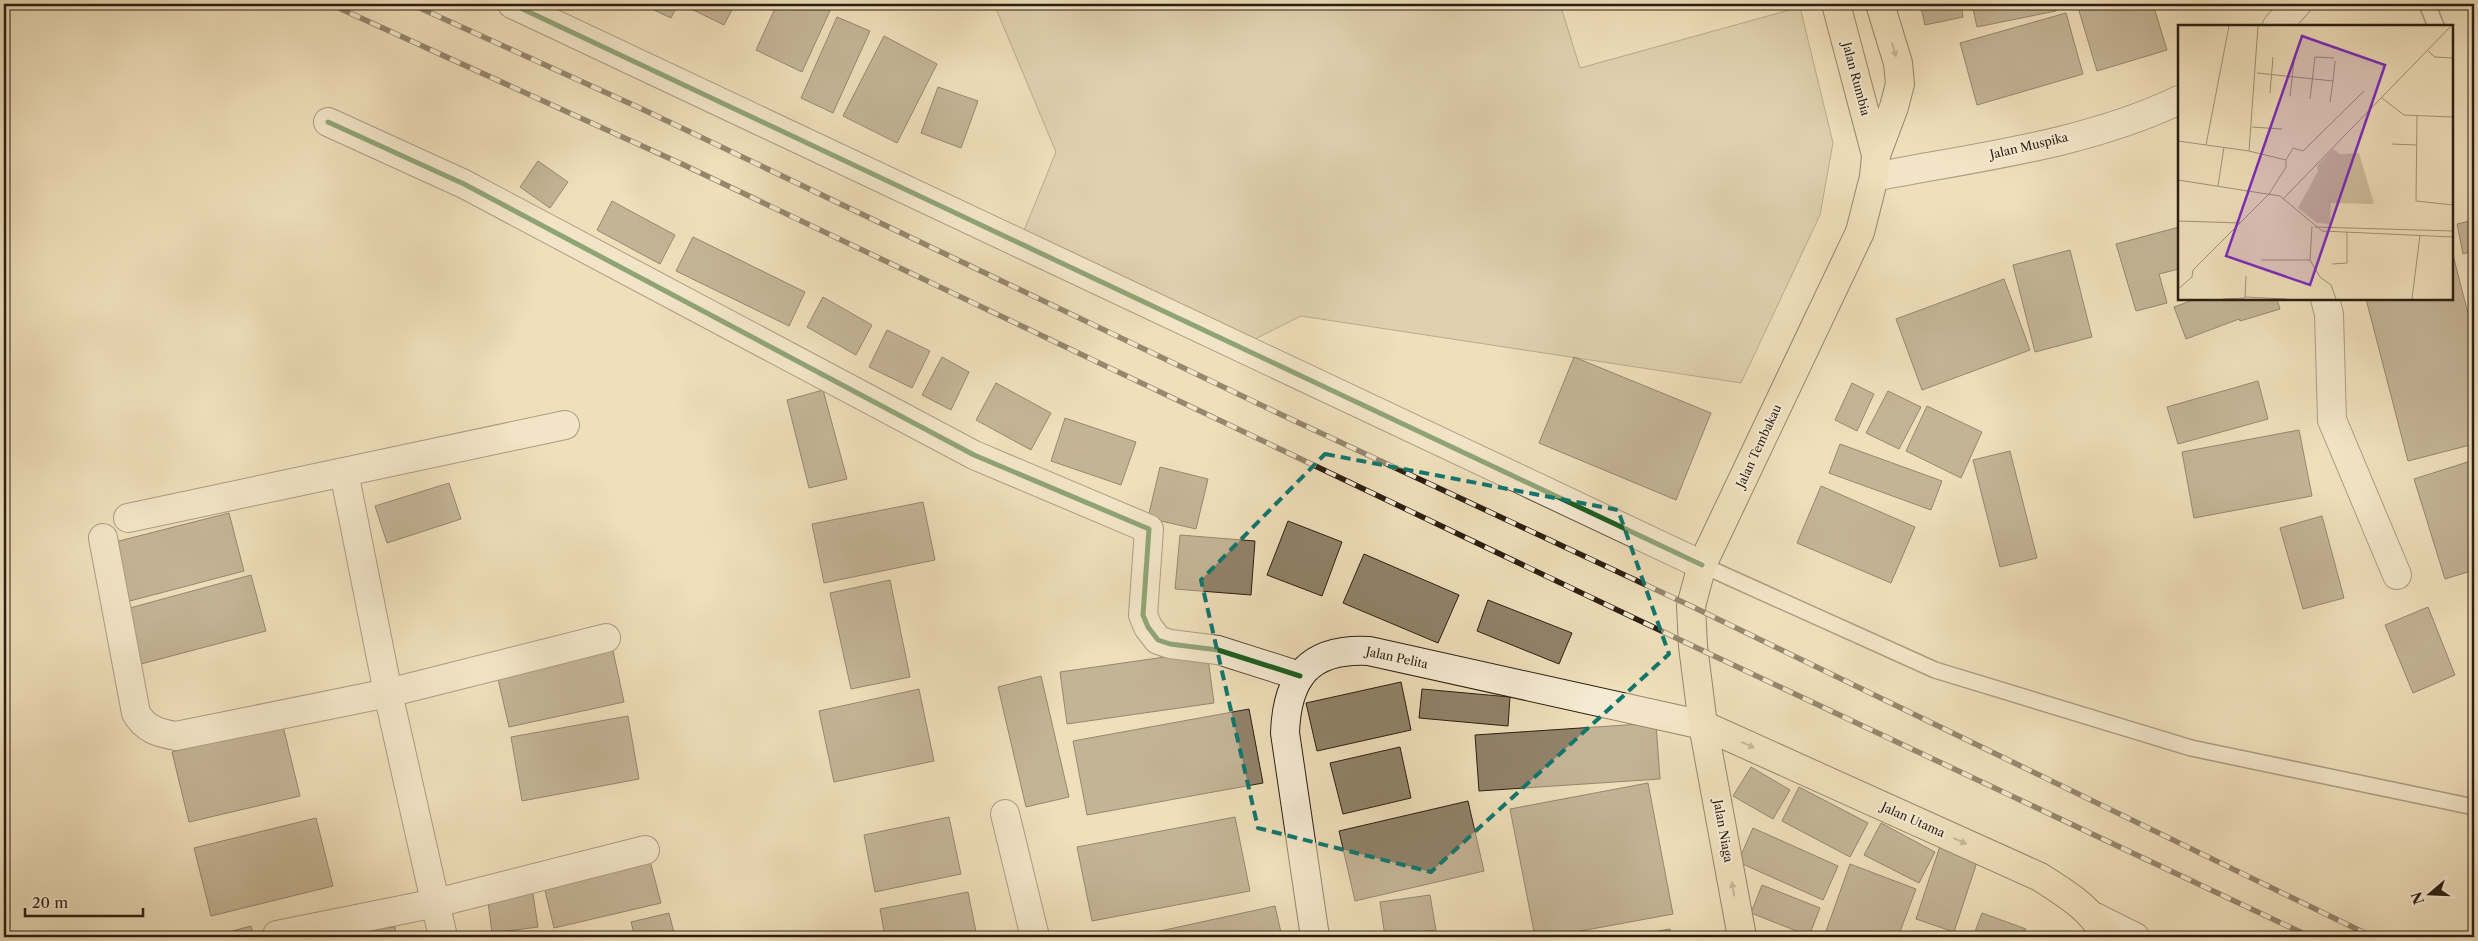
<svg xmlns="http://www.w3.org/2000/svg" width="2478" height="941" font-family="'Libre Caslon Text',serif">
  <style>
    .green { fill: #cebe9e; stroke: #7c6e58 }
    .building { fill: #918269; stroke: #2b1e11 }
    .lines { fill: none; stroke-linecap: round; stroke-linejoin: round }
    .lane-casing { stroke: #5c4e3c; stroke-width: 18 }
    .street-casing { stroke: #5c4e3c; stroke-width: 30 }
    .secondary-casing { stroke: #2b1e11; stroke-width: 30 }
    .primary-casing { stroke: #2b1e11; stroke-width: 30 }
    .highway-casing { stroke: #2b1e11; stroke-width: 30 }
    .lane { stroke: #f5ead3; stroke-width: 15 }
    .street { stroke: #f5ead3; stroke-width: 28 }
    .secondary { stroke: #f5ead3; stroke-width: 28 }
    .primary { stroke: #efdfbb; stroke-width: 28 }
    .highway { stroke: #efdfbb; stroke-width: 28 }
    .rail-casing { stroke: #2b1e11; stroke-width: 5.5 }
    .rail { stroke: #f5ead3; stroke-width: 4; stroke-dasharray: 11; stroke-linecap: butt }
    .cycleway-casing { stroke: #f5ead3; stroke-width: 8 }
    .cycleway { stroke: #1b5e20; stroke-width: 5 }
    .oneway { fill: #97886e }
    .marked { fill: none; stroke: #0f766e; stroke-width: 4; stroke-dasharray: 10 6; stroke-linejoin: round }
    .labels { text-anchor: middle; stroke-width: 4; stroke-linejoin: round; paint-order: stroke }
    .street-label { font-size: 12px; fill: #2b1e11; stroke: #f5ead3 }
    .inset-road { fill: none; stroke: #a19277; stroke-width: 1 }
    .view { fill: #7b2cbf; fill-opacity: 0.15; stroke: #7b2cbf; stroke-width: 2.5 }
    .inset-edge { fill: none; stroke: #2b1e11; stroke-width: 2.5 }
  </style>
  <rect width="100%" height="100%" fill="#efdfbb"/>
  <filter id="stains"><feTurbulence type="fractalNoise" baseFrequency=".004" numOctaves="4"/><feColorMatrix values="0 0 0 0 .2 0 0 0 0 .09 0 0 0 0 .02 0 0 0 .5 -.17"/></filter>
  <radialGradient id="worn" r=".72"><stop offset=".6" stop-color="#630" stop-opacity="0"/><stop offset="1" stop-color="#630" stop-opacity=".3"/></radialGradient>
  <polygon class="green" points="994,4 1560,4 1580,68 1800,7 1833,143 1820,215 1741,383 1301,316 1253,340 1023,233 1056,152"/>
  <g class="building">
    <polygon points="641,4 678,4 671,18"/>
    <polygon points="689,4 735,4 724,25 687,7"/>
    <polygon points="777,4 833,4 802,72 756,50"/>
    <polygon points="1920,4 1961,4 1963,17 1925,25"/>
    <polygon points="1972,4 2054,4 2056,11 1977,27"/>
    <polygon points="2077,4 2153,4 2167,50 2097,71"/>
    <polygon points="2168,4 2190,4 2170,10"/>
    <polygon points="2066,13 2083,74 1977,105 1960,43"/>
    <polygon points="837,17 870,31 833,113 801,98"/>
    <polygon points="884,36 937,64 897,143 843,116"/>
    <polygon points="938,87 978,101 961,148 921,133"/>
    <polygon points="538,161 568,182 550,208 520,187"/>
    <polygon points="612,201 675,235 660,264 597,230"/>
    <polygon points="2474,220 2474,251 2463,254 2457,224"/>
    <polygon points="2179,227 2179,269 2159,274 2167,303 2136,311 2116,244"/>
    <polygon points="693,237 805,292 789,326 676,271"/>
    <polygon points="2070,250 2092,337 2035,352 2013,265"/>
    <polygon points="2452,251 2474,337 2474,444 2408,461 2366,299 2452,299"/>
    <polygon points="2004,279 2030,350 1922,390 1896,319"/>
    <polygon points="823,297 872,325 856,355 807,327"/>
    <polygon points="2196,299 2277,299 2280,309 2240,321 2239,319 2186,339 2174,307"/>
    <polygon points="887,330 930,351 912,388 869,367"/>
    <polygon points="942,357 969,372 951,410 922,395"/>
    <polygon points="1574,357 1711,413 1676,500 1539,443"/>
    <polygon points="2258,381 2268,419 2178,444 2167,407"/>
    <polygon points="996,383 1051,413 1031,450 976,420"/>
    <polygon points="1852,383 1874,394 1857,431 1835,420"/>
    <polygon points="823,390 847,479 809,488 787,400"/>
    <polygon points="1888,391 1921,407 1899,449 1866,433"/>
    <polygon points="1927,406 1982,432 1961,478 1906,451"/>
    <polygon points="1065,418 1136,442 1121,485 1051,461"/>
    <polygon points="2299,430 2312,496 2194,518 2182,452"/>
    <polygon points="1840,444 1942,481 1931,510 1829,473"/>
    <polygon points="2010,451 2037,558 2000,567 1973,460"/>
    <polygon points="2474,460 2474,570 2445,579 2414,479"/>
    <polygon points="1160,467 1208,479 1196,529 1148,518"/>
    <polygon points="449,483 461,519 387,543 375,506"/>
    <polygon points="1821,486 1915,527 1891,583 1797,543"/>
    <polygon points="923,502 935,560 824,583 812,524"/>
    <polygon points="229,513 244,571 126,602 111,543"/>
    <polygon points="2322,516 2344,598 2303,609 2280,528"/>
    <polygon points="1288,521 1342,542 1322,596 1267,575"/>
    <polygon points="1180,535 1255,541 1251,595 1175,589"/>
    <polygon points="1364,554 1459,595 1438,643 1343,603"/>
    <polygon points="251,575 266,631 141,664 126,609"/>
    <polygon points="890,580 910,677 851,689 830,593"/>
    <polygon points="1488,600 1572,633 1559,664 1477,631"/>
    <polygon points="2428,607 2455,675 2413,693 2385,625"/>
    <polygon points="612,646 624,702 509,727 496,670"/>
    <polygon points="1207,651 1214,703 1067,724 1060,672"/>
    <polygon points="1041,676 1069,797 1026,807 998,687"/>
    <polygon points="1401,682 1411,730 1317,751 1306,703"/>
    <polygon points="919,689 934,761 834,782 819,711"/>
    <polygon points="1422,689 1510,697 1508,726 1419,718"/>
    <polygon points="1249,709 1263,783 1087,815 1073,741"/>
    <polygon points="628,716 639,779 522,801 511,737"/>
    <polygon points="1656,723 1660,779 1479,791 1475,735"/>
    <polygon points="283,726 300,796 189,822 172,752"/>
    <polygon points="1400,747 1411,798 1343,814 1330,763"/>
    <polygon points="1751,767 1790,790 1773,819 1733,796"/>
    <polygon points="1648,783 1673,914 1548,937 1535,937 1510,809"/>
    <polygon points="1799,787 1868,823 1850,857 1782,821"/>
    <polygon points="1468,801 1484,871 1355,901 1339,831"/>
    <polygon points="949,817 961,874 875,892 864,835"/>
    <polygon points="1235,817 1250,891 1092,921 1077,847"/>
    <polygon points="316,818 333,886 211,916 194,848"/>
    <polygon points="1881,823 1935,852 1919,883 1864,855"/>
    <polygon points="1753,828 1838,866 1823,900 1738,862"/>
    <polygon points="1940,846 1978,859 1954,932 1916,919"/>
    <polygon points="649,857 661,903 554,928 543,882"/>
    <polygon points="1850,864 1916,889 1898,937 1843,937 1826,931"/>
    <polygon points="1762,885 1820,908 1809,936 1751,913"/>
    <polygon points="532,888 538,927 492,933 487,894"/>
    <polygon points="968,892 977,937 885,937 880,909"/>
    <polygon points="1430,895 1436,930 1385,937 1380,902"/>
    <polygon points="1275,906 1282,937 1137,936"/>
    <polygon points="669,913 675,937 635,937 631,922"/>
    <polygon points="1982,913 2026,929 2022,937 1973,937"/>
    <polygon points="251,926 254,937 215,937 214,936"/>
    <polygon points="395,927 396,937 353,937 352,931"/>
    <polygon points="1670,929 1671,937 1623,937"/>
    <polygon points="1471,933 1472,937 1449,937"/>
  </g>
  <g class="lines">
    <defs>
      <g id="lane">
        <polyline points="2427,4 2436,26"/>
        <polyline points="1702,565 1935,670 2191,748 2474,807"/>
      </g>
      <g id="street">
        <polyline points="512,4 1702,565"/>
        <polyline points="2277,26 2297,4"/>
        <polyline points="328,122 464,184 974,455 1149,529 1143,615 1148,627 1158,640 1170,644 1218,650 1300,676"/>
        <path d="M1874,177c102,-20 211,-32 305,-77"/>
        <polyline points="2325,299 2329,314 2332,420 2397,575"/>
        <polyline points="344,472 565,425"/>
        <polyline points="128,518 344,472 388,693 443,937"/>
        <path d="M103,538l33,175c9,16 22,20 40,23l212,-43 218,-55"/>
        <polyline points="1005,814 1035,937"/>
        <polyline points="2095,917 2135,937"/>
        <polyline points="277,935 436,903 645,850"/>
      </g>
      <path id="secondary" d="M1315,937l-30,-204c2,-56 24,-85 84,-82l334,74"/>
      <path id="primary" d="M1703,725l337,152c29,19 48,29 67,60"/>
      <g id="highway">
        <polyline points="1836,4 1876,155"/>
        <polyline points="1742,937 1703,725 1693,646 1691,606 1702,565 1860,232 1874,177 1876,155 1894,107 1900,84 1898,63 1880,4"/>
      </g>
    </defs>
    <use href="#lane" class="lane-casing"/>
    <use href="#street" class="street-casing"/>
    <use href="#secondary" class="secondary-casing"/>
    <use href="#primary" class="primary-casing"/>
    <use href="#highway" class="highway-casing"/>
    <use href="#lane" class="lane"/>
    <use href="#street" class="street"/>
    <use href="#secondary" class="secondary"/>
    <use href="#primary" class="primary"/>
    <use href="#highway" class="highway"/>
    <defs>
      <g id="rail">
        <polyline points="330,4 684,165 1693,646 2311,937"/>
        <polyline points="411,4 642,109 1280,414 1691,606 2373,937"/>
      </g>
    </defs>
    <use href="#rail" class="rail-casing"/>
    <use href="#rail" class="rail"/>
    <defs>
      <g id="cycleway">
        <polyline points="512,4 1702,565"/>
        <polyline points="328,122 464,184 974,455 1149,529 1143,615 1148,627 1158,640 1170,644 1218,650 1300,676"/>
      </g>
    </defs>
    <use href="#cycleway" class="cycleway-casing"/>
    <use href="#cycleway" class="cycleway"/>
  </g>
  <defs><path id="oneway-solid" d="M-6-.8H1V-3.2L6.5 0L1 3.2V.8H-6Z" transform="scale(1.25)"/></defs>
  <g class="oneway">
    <use href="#oneway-solid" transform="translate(1894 50) rotate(74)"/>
    <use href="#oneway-solid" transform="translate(1748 745) rotate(24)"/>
    <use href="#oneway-solid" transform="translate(1960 841) rotate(24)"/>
    <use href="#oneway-solid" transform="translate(1733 889) rotate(-100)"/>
  </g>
  <path d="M0 0H2478V941H0ZM1325,454l293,56 51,144 -238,218 -173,-44 -57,-248z" fill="#efdfbb" fill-opacity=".55" fill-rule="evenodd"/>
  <path class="marked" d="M1325,454l293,56 51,144 -238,218 -173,-44 -57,-248z"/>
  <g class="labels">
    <g class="street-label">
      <text transform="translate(1856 79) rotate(75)" y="4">Jalan Rumbia</text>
      <text transform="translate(2029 146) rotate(-13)" y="4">Jalan Muspika</text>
      <text transform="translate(1759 446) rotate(-65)" y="4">Jalan Tembakau</text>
      <text transform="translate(1397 658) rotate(12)" y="4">Jalan Pelita</text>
      <text transform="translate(1913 820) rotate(24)" y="4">Jalan Utama</text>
      <text transform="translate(1723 831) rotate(80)" y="4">Jalan Niaga</text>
    </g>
  </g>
  <g transform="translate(2178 25)">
    <rect width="275" height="275" fill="#efdfbb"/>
    <path d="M155,124l7,5 19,-1 15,51 -43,-1 -1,21 -13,-1 -19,-15 20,-37 -1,-5z" fill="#cebe9e"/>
    <path class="inset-road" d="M250,26l7,6 18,1M79,48l76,8 2,-20M92,68l3,-36M112,71l4,-35M204,73l22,17 49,2M132,74l5,-42 19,1M152,77l3,-21M239,91l-1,85 37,4M74,102l30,2M0,116l71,10 37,9M214,119l24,1M28,120l23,-119M71,126l9,-125M108,135l7,-12 10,3 61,-60M0,155l102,16 42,35 131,6M40,161l6,-39M91,169l17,-27v-7M105,174l168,-173M0,196l62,2 29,-29M134,201l-2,34 10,17 11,8 5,14M137,202l138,4M83,235h49M154,239l15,-1v-31M0,264l14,-12 1,-7 47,-47M67,272l41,2M67,273l1,-22M45,274l22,-1M234,274l8,-64"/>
    <path class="view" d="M124,11l83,29 -75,220 -84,-29z"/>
    <rect width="275" height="275" class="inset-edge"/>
  </g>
  <rect width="2478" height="941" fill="none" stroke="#efdfbb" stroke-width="20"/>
  <rect x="5" y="5" width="2468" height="931" fill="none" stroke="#2b1e11" stroke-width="2.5"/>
  <rect x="10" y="10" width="2458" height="921" fill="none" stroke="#2b1e11"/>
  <g transform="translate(2430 894) rotate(251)" stroke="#f5ead3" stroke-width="4" paint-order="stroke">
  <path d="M0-4L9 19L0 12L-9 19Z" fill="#2b1e11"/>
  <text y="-8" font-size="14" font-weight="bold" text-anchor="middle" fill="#2b1e11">N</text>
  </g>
  <path d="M25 908v8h118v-8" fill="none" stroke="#2b1e11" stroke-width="2.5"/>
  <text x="32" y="908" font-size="15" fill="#2b1e11" stroke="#f5ead3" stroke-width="4" paint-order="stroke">20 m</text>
  <rect width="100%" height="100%" filter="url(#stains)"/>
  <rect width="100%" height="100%" fill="url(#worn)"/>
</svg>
